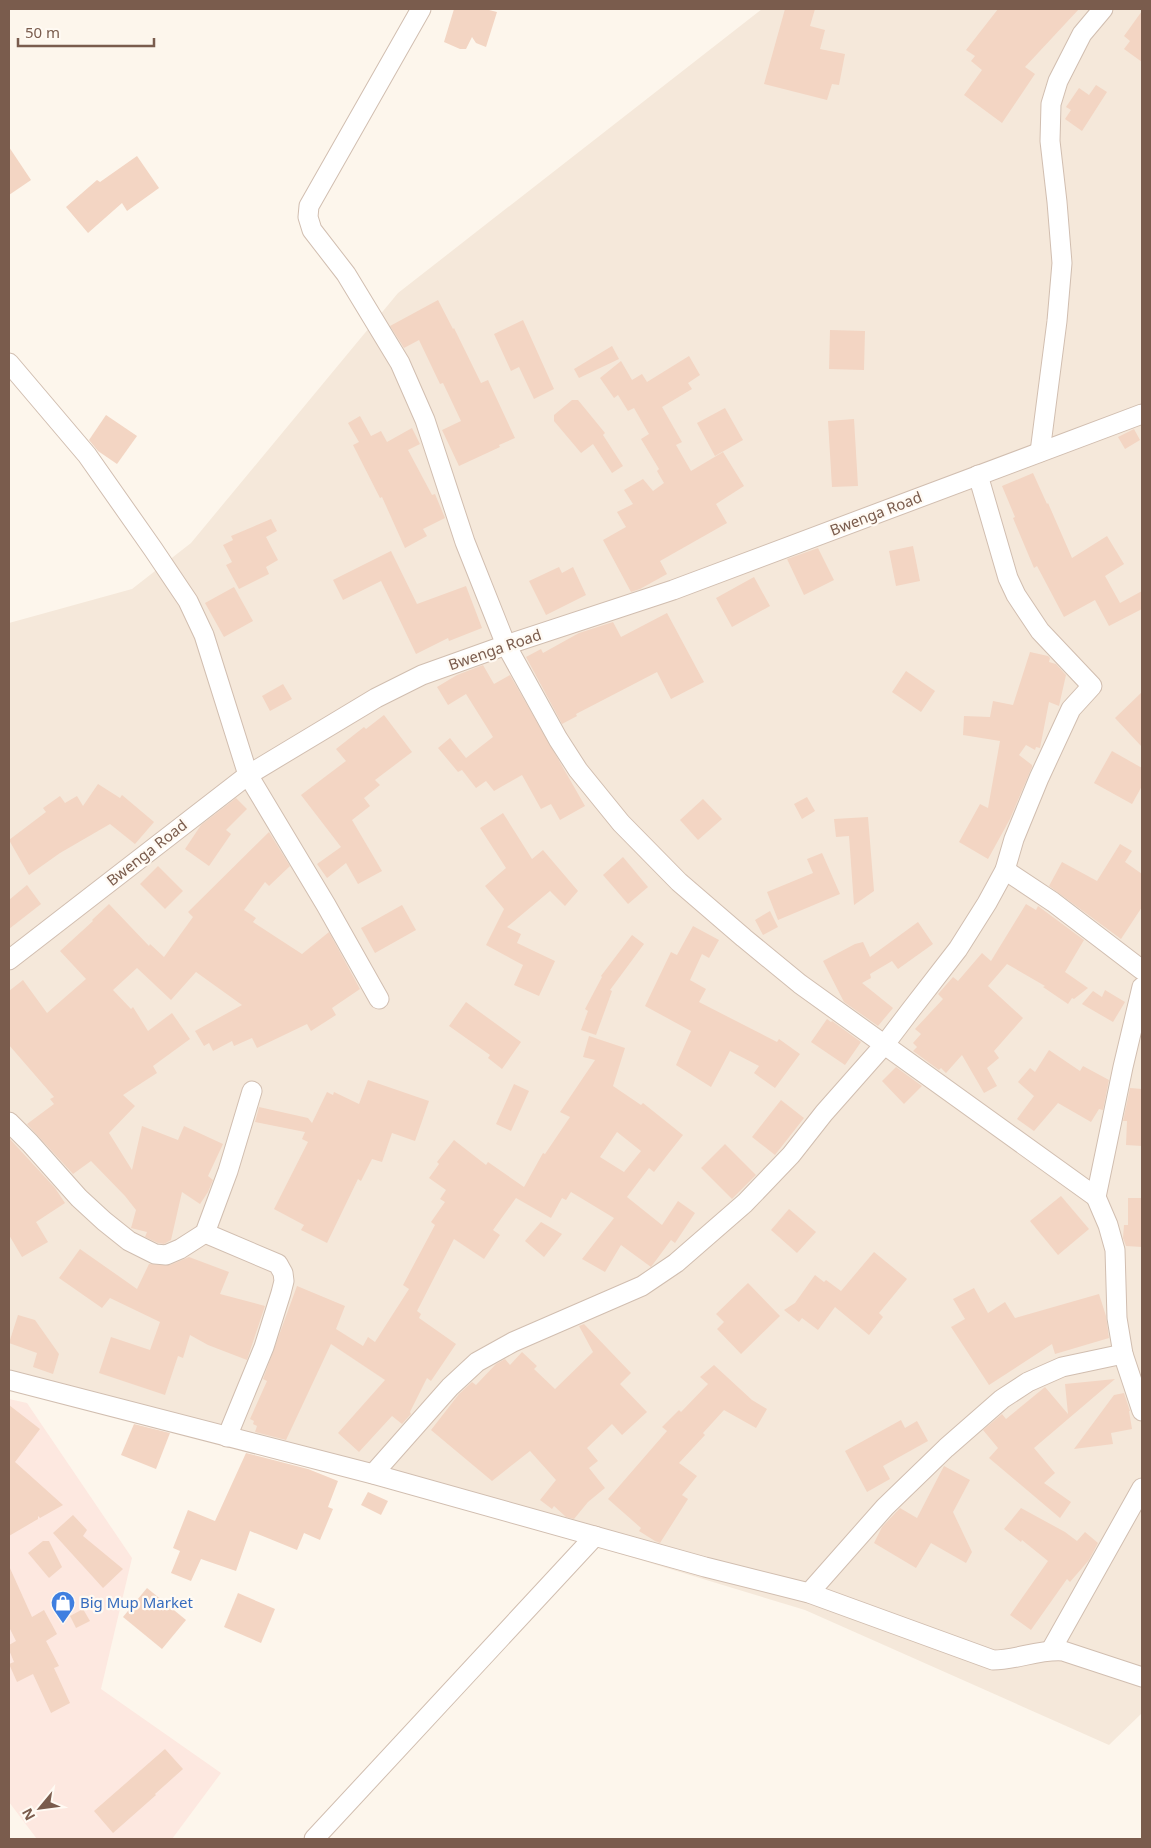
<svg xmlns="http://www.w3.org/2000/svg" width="1151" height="1848" font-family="'Noto Sans',sans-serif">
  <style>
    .residential { fill: #f5e8da }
    .commercial { fill: #fde8e0 }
    .building { fill: #f3d5c3; fill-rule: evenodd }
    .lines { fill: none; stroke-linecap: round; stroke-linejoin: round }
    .street-casing { stroke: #d1beb0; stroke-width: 21 }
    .street { stroke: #fff; stroke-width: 19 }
    .labels { text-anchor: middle; stroke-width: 4.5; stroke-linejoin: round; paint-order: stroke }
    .street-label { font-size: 15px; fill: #7a5c4d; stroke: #fffaf3 }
    .shop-label { font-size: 15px; fill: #366cbe; stroke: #fffaf3; text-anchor: start }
  </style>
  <rect width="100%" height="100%" fill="#fdf6ec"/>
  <polygon class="residential" points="762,9 1142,9 1142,1713 1109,1745 805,1610 173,1418 9,1388 9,623 132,589 191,543 398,293"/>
  <polygon class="commercial" points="9,1399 27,1403 132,1558 101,1689 221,1773 172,1839 37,1839 9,1802"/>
  <g class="building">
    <polygon points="454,9 485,9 497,12 486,47 476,43 472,37 466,49 460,49 444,42"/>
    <polygon points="785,9 815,9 810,26 825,30 820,49 845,54 839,85 832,84 827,100 764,84"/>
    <polygon points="998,9 1079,9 1025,67 1035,74 1002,123 964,95 982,70 971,61 975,56 966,50"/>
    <polygon points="1142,11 1142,62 1124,49 1130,41 1124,36"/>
    <polygon points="1096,85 1107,92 1082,131 1065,119 1071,110 1066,107 1079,88 1089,95"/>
    <polygon points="9,147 31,180 9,195"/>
    <polygon points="137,156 159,188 127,211 122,203 88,233 66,207 97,180 100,182"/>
    <polygon points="438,300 453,329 454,328 481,383 488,380 515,438 499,445 500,447 459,466 442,430 461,421 443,383 440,384 419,340 404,348 390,326"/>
    <polygon points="523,320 554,389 534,399 519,367 511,371 494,334"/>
    <polygon points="830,330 865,331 864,370 829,369"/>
    <polygon points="612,346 619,359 579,378 574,369"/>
    <polygon points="689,356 700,375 688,383 692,389 662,407 682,442 676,445 691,471 723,452 744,486 716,504 727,523 660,561 667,574 640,589 631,592 603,540 626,527 617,512 633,504 624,490 643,479 653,491 664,483 657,471 659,469 641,439 649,434 634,408 628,411 618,395 614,398 600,378 621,361 632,380 642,374 647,382"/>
    <polygon points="572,400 578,400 605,433 603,435 623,466 612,473 593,444 581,453 554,421 554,415"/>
    <polygon points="725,408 743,440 715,456 697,423"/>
    <polygon points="106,415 137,436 117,464 98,451 89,440"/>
    <polygon points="360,416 371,436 381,431 387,442 412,428 420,444 408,450 432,495 435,494 445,518 423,529 427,536 405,548 382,497 380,498 353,445 359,442 348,423"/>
    <polygon points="854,419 858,486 832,487 828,421"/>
    <polygon points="1134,429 1140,440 1125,449 1118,437"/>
    <polygon points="1033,473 1047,504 1048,503 1072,558 1107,536 1124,564 1105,576 1120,603 1142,591 1142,609 1109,626 1095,600 1064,617 1037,566 1034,568 1013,518 1015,517 1002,486"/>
    <polygon points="271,519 277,531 266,537 278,560 266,567 269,574 239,589 226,565 232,562 223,545 233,540 231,536"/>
    <polygon points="913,546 920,581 896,586 889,551"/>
    <polygon points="818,548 834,580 804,595 787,559"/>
    <polygon points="391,551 417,604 466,586 482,628 449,641 448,638 416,654 381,581 343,600 333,580"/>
    <polygon points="559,567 562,573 573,567 586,595 546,615 529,581"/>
    <polygon points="754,577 770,606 732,627 716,598"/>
    <polygon points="234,587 253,621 224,637 205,603"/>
    <polygon points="667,613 704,682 671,699 657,672 576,714 577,716 562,724 526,657 541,649 543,653 579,633 613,622 621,637"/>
    <polygon points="1030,652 1048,656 1050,658 1049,662 1056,664 1066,675 1059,706 1049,702 1040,748 1036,747 1035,750 1026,745 1019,755 1032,765 1032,767 1010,819 988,859 959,842 980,804 988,808 1000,741 963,735 964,716 990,717 993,701 1013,705"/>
    <polygon points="483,665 494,684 510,675 585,806 560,820 551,804 541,809 522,775 494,791 486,781 476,788 462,770 458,772 438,748 450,738 466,758 493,737 466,694 448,705 437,687 457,675"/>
    <polygon points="906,671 935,691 921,712 892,692"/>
    <polygon points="283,684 292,699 270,711 262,696"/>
    <polygon points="1142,692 1142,747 1115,718"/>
    <polygon points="384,715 412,752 375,780 380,785 364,798 370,806 352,820 382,871 358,884 346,863 327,878 317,864 341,847 301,795 346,761 336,749 364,727 366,729"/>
    <polygon points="1112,751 1142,768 1142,786 1132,804 1094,783"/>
    <polygon points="98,784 120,798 122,795 154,822 135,844 110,824 60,853 29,875 9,840 46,812 43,808 60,796 65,803 77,796 83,806"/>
    <polygon points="807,797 815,811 802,819 794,804"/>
    <polygon points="236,798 247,809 226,830 231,834 209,866 185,849 201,825"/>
    <polygon points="703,799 722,819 698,840 680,820"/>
    <polygon points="503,813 532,859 543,850 578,891 565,906 550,891 507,927 521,934 517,943 555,961 539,996 514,985 523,965 486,945 504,909 485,886 506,868 480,828"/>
    <polygon points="868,817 874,891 854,905 849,836 836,837 834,819"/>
    <polygon points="269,832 290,866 269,886 265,882 244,910 256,918 253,922 302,954 329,932 360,989 332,1008 336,1015 311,1031 307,1024 257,1048 252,1038 234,1046 232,1041 213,1051 209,1043 204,1046 195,1031 242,1005 196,972 171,1000 137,968 113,990 131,1009 133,1007 148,1031 172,1013 190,1039 153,1066 157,1073 123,1095 135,1106 109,1133 132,1170 142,1126 178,1140 184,1126 223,1144 208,1176 213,1180 208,1192 200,1204 182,1192 171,1240 164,1244 158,1243 145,1237 147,1232 131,1228 136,1210 125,1196 91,1161 73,1174 27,1124 54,1104 50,1099 54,1097 9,1045 9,991 23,980 47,1013 86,979 60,951 93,921 92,920 109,904 149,946 150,944 164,957 193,917 188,912"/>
    <polygon points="1120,844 1132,851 1125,862 1142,874 1142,907 1121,939 1049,886 1062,862 1097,881"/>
    <polygon points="822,853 840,894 778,920 767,892 813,873 807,859"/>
    <polygon points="623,857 648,887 628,904 603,875"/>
    <polygon points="158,866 183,891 165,909 140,884"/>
    <polygon points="27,885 41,904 9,929 9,900"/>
    <polygon points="1026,904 1036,910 1038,906 1084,940 1065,972 1088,988 1074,999 1072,998 1068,1004 1043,987 1045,986 1007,964 988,986 1023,1018 994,1051 999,1058 987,1068 997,1086 984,1093 962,1055 946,1073 941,1068 939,1070 913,1051 917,1047 913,1043 921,1034 915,1029 943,999 938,994 953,977 958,981 982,953 991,961"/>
    <polygon points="402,905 416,930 375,953 361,928"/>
    <polygon points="770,911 778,927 763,935 755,920"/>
    <polygon points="918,922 933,944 898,969 892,961 870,974 871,978 862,983 893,1008 878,1026 844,1002 823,961 855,944 863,942 870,957"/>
    <polygon points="693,926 719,940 709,958 702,954 690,980 706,989 699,1002 777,1042 779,1039 800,1054 775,1088 754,1073 759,1066 730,1051 711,1087 676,1065 691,1031 645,1006 671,952 677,955"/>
    <polygon points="632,935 644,944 610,990 612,991 596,1035 581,1030 588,1011 585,1009 602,977 601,976"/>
    <polygon points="1105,990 1125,1002 1113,1022 1082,1004 1093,991 1102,997"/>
    <polygon points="466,1002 521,1042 502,1069 488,1058 490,1055 449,1026"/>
    <polygon points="827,1019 831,1022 832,1021 861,1042 845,1065 811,1042"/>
    <path d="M589,1036l36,12 -12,38 28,19 2,-2 40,32 -29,37 -5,-4 -22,29 35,28 16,-24 17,12 -20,30 -4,-3 -20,27 -30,-22 -16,27 -23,-13 32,-41 -43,-26 -5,8 -4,-2 -11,20 -35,-20 -23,32 7,5 -16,24 -30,-20 -37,72 4,3 -2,4 37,26 -25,37 -4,-3 -17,34 1,2 -9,10 -10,-8 -33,36 -21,-19 47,-53 -54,-36 -45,96 -31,-8 2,-6 -4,-2 1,-3 -4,-2 17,-38 -4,-2 34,-93 48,20 -9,23 27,17 5,-9 7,5 34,-53 -6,-4 32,-60 -4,-3 14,-20 -5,-3 6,-9 -17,-12 10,-14 -2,-2 17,-22 32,25 2,-3 36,25 19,-34 2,1 25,-37 -10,-5 35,-52 -12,-3zM617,1132l24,19 -17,21 -24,-15z"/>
    <polygon points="1049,1050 1080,1071 1083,1066 1109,1080 1103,1110 1099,1109 1091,1122 1058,1103 1034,1131 1017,1119 1034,1096 1018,1082 1030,1068 1035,1072"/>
    <polygon points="896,1067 922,1086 904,1104 882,1081"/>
    <polygon points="368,1080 429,1101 415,1141 392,1133 382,1162 372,1159 361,1181 358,1179 327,1243 301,1230 304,1225 274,1209 308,1142 302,1139 305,1132 255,1122 259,1107 308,1118 312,1123 327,1092 333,1095 334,1092 359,1104"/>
    <polygon points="514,1084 529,1091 511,1131 496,1124"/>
    <polygon points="1130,1088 1142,1089 1142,1146 1126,1145 1127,1121 1123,1121"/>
    <polygon points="781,1100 804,1118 775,1155 752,1137"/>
    <polygon points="9,1138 55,1188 65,1203 36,1222 48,1242 22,1257 9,1235"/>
    <polygon points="725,1144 756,1175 732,1199 701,1168"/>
    <polygon points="1061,1196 1089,1229 1058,1255 1030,1221"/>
    <polygon points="1128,1198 1142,1198 1142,1247 1126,1246 1123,1238 1124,1225 1128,1225"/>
    <polygon points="789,1209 816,1232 797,1253 771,1230"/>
    <polygon points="541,1222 562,1234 544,1257 525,1241"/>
    <polygon points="80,1249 137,1289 149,1264 170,1265 189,1257 229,1272 220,1294 265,1306 247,1360 208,1345 190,1335 183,1358 178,1356 165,1395 99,1373 111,1337 150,1350 160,1322 110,1298 102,1308 59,1278"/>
    <polygon points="874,1252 907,1279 879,1313 883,1317 869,1335 835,1307 818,1330 802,1318 799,1322 784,1310 795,1303 815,1275 824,1282 826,1280 841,1291"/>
    <polygon points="748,1283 780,1316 741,1354 717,1329 724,1322 716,1314"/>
    <polygon points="974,1288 988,1313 1005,1302 1015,1318 1099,1294 1106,1316 1109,1338 1055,1354 1052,1344 989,1385 951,1327 965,1319 953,1299"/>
    <polygon points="18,1315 35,1320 59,1354 53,1374 33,1367 37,1353 9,1343"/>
    <polygon points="584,1324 631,1373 620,1384 647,1412 622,1435 612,1424 587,1448 598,1461 589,1468 605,1488 588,1502 574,1519 566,1517 554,1506 552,1509 540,1500 556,1480 530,1451 492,1481 431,1430 459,1394 472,1382 476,1385 496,1364 505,1359 510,1365 522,1352 537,1366 534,1369 555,1389 593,1352 579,1326"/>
    <polygon points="714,1365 752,1400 767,1409 756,1428 724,1410 703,1433 705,1435 679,1463 697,1476 682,1495 688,1499 660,1543 655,1541 639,1531 641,1528 608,1499 667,1431 662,1427 679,1410 681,1412 708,1384 700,1377"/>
    <polygon points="1115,1379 1034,1448 1055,1473 1044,1483 1071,1502 1060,1518 989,1458 998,1448 983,1430 1002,1414 1006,1419 1045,1387 1068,1414 1065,1384"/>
    <polygon points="1124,1393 1130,1411 1129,1411 1132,1429 1111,1433 1113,1444 1074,1449 1114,1395"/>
    <polygon points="9,1405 40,1429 15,1462 63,1505 40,1518 38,1516 38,1519 9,1536"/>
    <polygon points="901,1420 905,1428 917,1421 928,1441 883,1466 890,1479 867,1492 845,1451"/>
    <polygon points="134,1424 170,1433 156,1469 121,1455"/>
    <polygon points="246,1453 308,1469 338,1481 328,1507 333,1509 320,1540 304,1533 297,1550 250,1531 236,1571 201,1559 191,1581 171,1573 180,1551 173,1548 188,1510 215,1521"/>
    <polygon points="944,1466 970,1480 953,1512 972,1552 966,1563 931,1543 916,1568 874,1543 882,1527 900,1508 917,1518"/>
    <polygon points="368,1492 388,1501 381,1515 361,1505"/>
    <polygon points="1021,1508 1065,1532 1077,1541 1085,1532 1098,1543 1089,1560 1070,1582 1067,1579 1031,1630 1010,1615 1048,1561 1022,1540 1021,1542 1004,1529"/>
    <polygon points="73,1515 87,1530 83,1536 123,1569 103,1588 53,1533"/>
    <polygon points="43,1541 49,1541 62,1567 49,1578 28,1553"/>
    <polygon points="9,1566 32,1617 44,1610 57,1634 46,1641 59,1666 54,1668 70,1703 51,1713 33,1674 17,1682 9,1664 14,1662 9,1650 9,1645 16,1641 9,1627"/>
    <polygon points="147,1588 186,1620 162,1649 123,1617"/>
    <polygon points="238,1593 275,1609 261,1643 224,1627"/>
    <polygon points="83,1609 90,1621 76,1628 70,1616"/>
    <polygon points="165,1749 183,1769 155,1794 156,1795 113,1833 94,1811"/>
  </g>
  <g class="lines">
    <defs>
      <g id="street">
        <polyline points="421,9 309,206 308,217 312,230 346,274 400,363 425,420 465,542 506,645 558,739 578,770 621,823 679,882 744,938 800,984 1096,1197 1123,1067 1142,987"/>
        <polyline points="9,363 87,455 153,549 188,601 204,635 248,775 326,905 379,999"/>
        <polyline points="1040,452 1057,321 1062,263 1057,202 1050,141 1051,104 1058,81 1082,34 1103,9"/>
        <polyline points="1005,870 1053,902 1142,970"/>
        <polyline points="9,960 248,775 376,698 422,675 506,645 673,590 1142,414"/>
        <polyline points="9,1122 30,1143 79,1198 104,1221 129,1241 155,1254 166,1255 180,1249 205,1233 228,1171 252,1091"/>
        <polyline points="1096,1197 1108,1225 1115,1250 1117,1318 1123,1354 1142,1411"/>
        <polyline points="205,1233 278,1264 283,1273 284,1281 281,1293 264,1347 227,1437"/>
        <path d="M9,1380l364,94 332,93 104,26 184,67c24,0 46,-11 70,-9l79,26"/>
        <polyline points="373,1474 450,1387 477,1362 513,1342 642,1286 676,1263 745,1203 791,1155 824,1113 885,1044 910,1011 958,949 987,903 1005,870 1014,839 1039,778 1071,709 1092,686 1040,631 1016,595 1008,578 978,475"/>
        <polyline points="809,1593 885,1507 946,1448 1002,1399 1028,1382 1062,1367 1123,1354"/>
        <polyline points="1051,1650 1142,1488"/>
        <polyline points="314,1839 595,1536"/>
      </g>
    </defs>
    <use href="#street" class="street-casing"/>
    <use href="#street" class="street"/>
  </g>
  <defs>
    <symbol id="shop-pin" viewBox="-11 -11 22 30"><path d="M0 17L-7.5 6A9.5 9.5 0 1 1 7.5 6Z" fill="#3f7fe0" stroke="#fffaf3"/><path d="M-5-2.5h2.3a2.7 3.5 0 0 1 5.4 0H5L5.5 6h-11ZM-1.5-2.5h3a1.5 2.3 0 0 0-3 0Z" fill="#fff"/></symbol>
  </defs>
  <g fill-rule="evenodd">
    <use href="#shop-pin" x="49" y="1589" width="28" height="38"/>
  </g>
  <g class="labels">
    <g class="street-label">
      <text transform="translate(876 514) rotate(-21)" y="5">Bwenga Road</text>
      <text transform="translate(495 650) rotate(-19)" y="5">Bwenga Road</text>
      <text transform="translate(147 853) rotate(-38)" y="5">Bwenga Road</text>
    </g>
    <g class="shop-label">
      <text x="80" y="1608">Big Mup Market</text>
    </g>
  </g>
  <rect width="1151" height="1848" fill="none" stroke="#7a5c4d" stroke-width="20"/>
  <g transform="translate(40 1808) rotate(241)" stroke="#fffaf3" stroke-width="4" paint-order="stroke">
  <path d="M0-4L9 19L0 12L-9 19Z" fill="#7a5c4d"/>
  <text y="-8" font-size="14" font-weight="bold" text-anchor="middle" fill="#7a5c4d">N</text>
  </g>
  <path d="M18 38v8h136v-8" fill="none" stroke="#7a5c4d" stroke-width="2.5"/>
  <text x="25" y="38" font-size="15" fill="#7a5c4d" stroke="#fffaf3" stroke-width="4" paint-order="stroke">50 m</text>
</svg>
